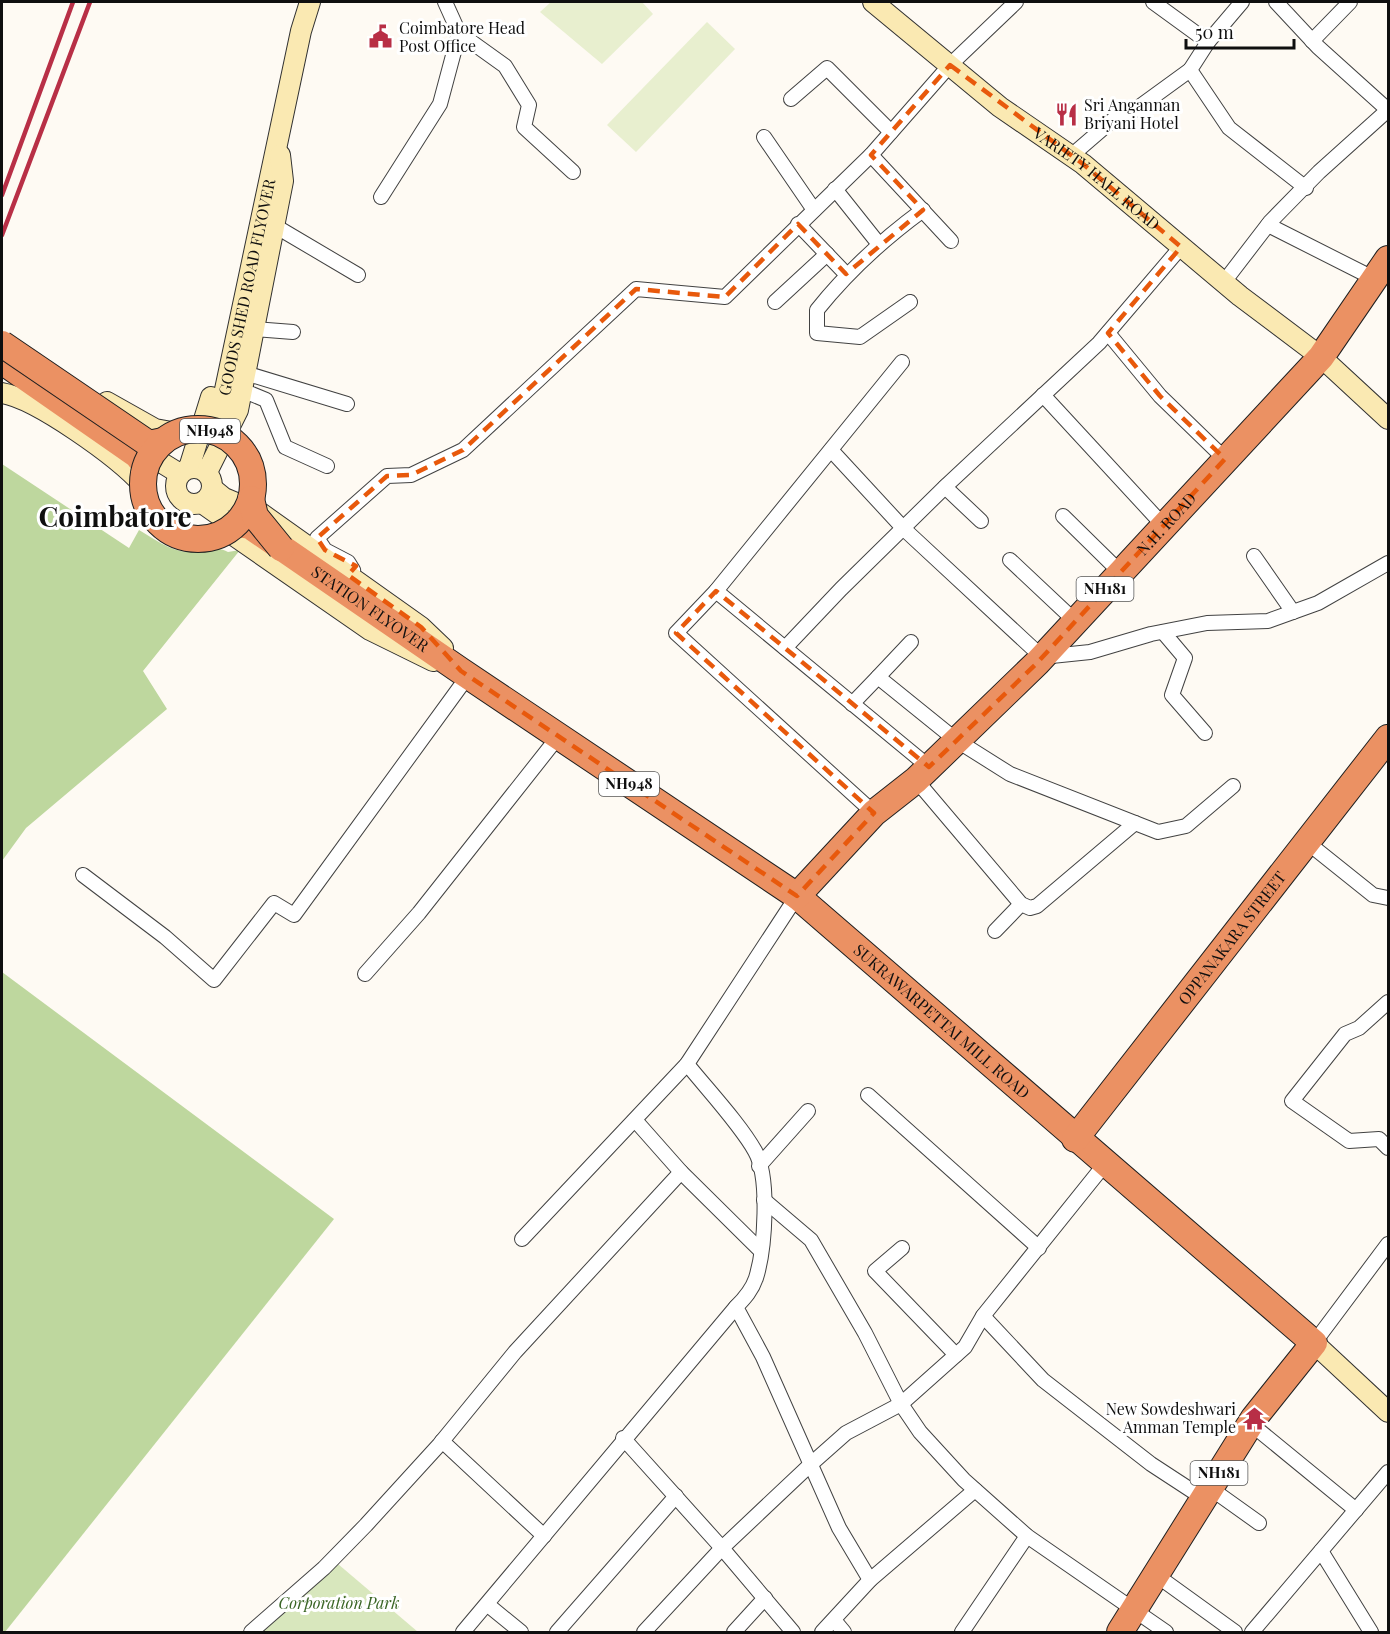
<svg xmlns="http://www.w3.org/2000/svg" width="1390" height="1634" font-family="'Playfair Display',serif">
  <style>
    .green { fill: #d8e7bd }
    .forest { fill: #bed79e }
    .pitch { fill: #e8efcf }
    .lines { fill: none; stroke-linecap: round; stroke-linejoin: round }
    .street-casing { stroke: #424242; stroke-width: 16 }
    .secondary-casing { stroke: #313131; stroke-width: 22 }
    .highway-casing { stroke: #202020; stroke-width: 28 }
    .street { stroke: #fff; stroke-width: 14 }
    .secondary { stroke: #fae9b2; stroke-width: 20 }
    .highway { stroke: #eb9163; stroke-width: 26 }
    .rail { stroke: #b82f46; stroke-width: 4.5 }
    .highway-bridge-casing { stroke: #202020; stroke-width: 28; stroke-linecap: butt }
    .highway-bridge { stroke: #eb9163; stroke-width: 26 }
    .marked { fill: none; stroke: #e8590c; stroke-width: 4.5; stroke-dasharray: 12 8; stroke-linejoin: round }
    .labels { text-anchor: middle; stroke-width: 6; stroke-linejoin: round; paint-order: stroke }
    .shield { fill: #fff; stroke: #575757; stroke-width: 1.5 }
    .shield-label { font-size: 15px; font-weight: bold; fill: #0f0f0f }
    .poi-label { font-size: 16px; fill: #0f0f0f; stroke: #fff; text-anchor: start }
    .street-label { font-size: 16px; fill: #0f0f0f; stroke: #fff }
    .park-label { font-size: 16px; font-style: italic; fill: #386423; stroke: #fff }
    .town-label { font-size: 28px; font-weight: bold; fill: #0f0f0f; stroke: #fff }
  </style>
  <rect width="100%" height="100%" fill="#fefaf3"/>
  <polygon class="green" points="338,1564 418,1632 261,1632"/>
  <g class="forest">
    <path d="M2,464l127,84 10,-18c14,8 31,21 48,22 15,1 28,-8 41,0l12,-2 -97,121 24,38 -141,119 -24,33z"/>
    <polygon points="2,972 334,1219 5,1632 2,1632"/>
  </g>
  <g class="pitch">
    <polygon points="551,2 642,2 653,14 602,64 540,12"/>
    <polygon points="707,22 735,49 636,152 607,125"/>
  </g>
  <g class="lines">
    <defs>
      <g id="street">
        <polyline points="445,2 459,33 505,66 529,105 524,127 573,172"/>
        <polyline points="1153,2 1208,42 1242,2"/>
        <polyline points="1276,2 1318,47 1388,110"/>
        <polyline points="1312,41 1350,2"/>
        <polyline points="1208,42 1190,70 1229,128 1306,188"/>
        <polyline points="791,99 827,68 891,132"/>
        <polyline points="764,137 814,210"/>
        <polyline points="871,155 951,241"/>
        <polyline points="1071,156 1122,112 1135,110 1190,70"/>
        <polyline points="835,189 878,243"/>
        <polyline points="381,197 440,104 459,33"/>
        <polyline points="798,224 846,274"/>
        <polyline points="1268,225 1375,279"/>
        <polyline points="275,226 358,275"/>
        <polyline points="1224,282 1270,222 1319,172 1388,110"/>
        <polyline points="775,302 827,254"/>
        <path d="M910,302l-50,35 -43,-4v-23c32,-40 65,-70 106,-100"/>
        <polyline points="254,329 293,332"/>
        <polyline points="1108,333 1160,396 1225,459"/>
        <polyline points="245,373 347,404"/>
        <polyline points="242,390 266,400 285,447 327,466"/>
        <polyline points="1043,395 1163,525"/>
        <polyline points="831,450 904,529 1042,657 1090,652 1151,634 1207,623 1268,621 1318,603 1388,563"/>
        <polyline points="945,487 981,521"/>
        <polyline points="1063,516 1120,572"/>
        <polyline points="1254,556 1293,612"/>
        <polyline points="1010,560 1075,621"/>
        <polyline points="348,575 353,570 348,562 325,550 317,538 387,476 411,475 463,450 636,289 725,297 871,155 950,65 1016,2"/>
        <polyline points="716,591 929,767"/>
        <polyline points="1163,632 1185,658 1172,695 1205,733"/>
        <polyline points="785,648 841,589 948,484 1099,343 1181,247"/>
        <polyline points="878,677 911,642"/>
        <polyline points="852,704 878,677 956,740 1010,774 1158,832 1186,826 1233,786"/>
        <polyline points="916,780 1021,904 1030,908 1037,906 1135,823"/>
        <polyline points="874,813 676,633 716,591 902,362"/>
        <polyline points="1308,843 1373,895 1388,898"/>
        <polyline points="83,875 165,937 214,980 274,903 294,915 468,676"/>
        <polyline points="995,931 1021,904"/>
        <polyline points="365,974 419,913 558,737"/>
        <polyline points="1388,1002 1359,1028 1345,1034 1292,1101 1349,1141 1379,1139 1388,1148"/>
        <path d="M687,1064c20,25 53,60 68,87 15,26 10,98 1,127 -4,12 -11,20 -20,29l27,50 76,171 31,52"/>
        <polyline points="868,1095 1039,1248"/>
        <polyline points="759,1166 808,1111"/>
        <polyline points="681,1172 760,1250"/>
        <polyline points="764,1200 811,1240 865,1333 901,1404 920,1432 964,1480 1027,1536 1166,1632"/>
        <polyline points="522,1239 687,1064 797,896"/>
        <polyline points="902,1248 875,1271 956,1355"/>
        <polyline points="983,1316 1043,1380 1151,1464 1203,1498"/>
        <polyline points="1314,1343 1388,1244"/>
        <polyline points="1251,1424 1356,1510"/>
        <polyline points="623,1438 722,1548 793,1632"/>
        <polyline points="442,1441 544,1536"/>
        <polyline points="1210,1488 1259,1523"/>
        <polyline points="1321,1551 1371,1632"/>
        <polyline points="1156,1575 1235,1632"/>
        <polyline points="488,1605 521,1632"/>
        <polyline points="834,1620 844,1632"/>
        <polyline points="251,1632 324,1568 366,1525 439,1445 515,1352 681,1172 635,1120"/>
        <polyline points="463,1632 736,1307"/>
        <polyline points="557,1632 676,1496"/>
        <polyline points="644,1632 722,1548 811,1464 846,1433 901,1404 965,1347 983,1316 1105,1164"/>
        <polyline points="734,1632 765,1598"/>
        <polyline points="822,1632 870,1580 975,1490"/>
        <polyline points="962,1632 1027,1536"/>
        <polyline points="1252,1632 1388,1472"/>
      </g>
      <g id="secondary">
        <path id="s1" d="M873,2l127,105 83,57 157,132 81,61 67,62"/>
        <path d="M2,393c35,6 116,64 141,92"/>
        <polyline points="107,402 155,429 177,433"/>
        <path id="s2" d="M216,432l85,-401 9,-29"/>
        <polyline points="154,458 180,474"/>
        <circle cx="194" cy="486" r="18"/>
        <polyline points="189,468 211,397"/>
        <polyline points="207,472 238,410 283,181 280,155"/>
        <polyline points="213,489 224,498 262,514 421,627 443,648"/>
        <polyline points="202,503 219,515 236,537 370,630 433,661"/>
        <polyline points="1314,1343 1388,1412"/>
      </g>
      <g id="highway">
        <polyline points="2,361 137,455 146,467"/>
        <path id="s3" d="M236,524l14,2 211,145 336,225 517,447 -60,75 -134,214"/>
        <path id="s4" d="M797,896l77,-83 42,-33 121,-117 284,-306 67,-98"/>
        <path id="s5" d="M1075,1139l313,-401"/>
      </g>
    </defs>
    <use href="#street" class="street-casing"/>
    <use href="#secondary" class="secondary-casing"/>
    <use href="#highway" class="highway-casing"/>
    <use href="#street" class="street"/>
    <use href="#secondary" class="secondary"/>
    <use href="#highway" class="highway"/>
    <g class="rail">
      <polyline points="2,195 73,2"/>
      <polyline points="2,235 90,2"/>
    </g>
    <defs>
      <g id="highway-bridge">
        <polyline points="2,344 149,444 163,441"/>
        <circle cx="198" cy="484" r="55"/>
        <polyline points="251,499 255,516 281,548"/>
      </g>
    </defs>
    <use href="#highway-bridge" class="highway-bridge-casing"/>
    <use href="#highway-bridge" class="highway-bridge"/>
  </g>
  <path class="marked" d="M950,65l133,99 98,83 -73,86 52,63 65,63 -188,204 -108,104 -213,-176 -40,42 198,180 -77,83 -336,-225 -40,-44 -73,-52 8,-9 -31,-16 -8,-12 70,-62 24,-1 52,-25 173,-161 89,8 73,-73 48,50 77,-64 -52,-55z"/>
  <defs>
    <symbol id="civic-bare" viewBox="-9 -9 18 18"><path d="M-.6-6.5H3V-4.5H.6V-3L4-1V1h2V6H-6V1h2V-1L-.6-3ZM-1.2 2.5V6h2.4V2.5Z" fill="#b82f46" stroke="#fff" stroke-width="2.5" paint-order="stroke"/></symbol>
    <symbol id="restaurant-bare" viewBox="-9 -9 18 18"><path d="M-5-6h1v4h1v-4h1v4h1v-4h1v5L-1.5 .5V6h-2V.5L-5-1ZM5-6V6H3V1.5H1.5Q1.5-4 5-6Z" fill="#b82f46" stroke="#fff" stroke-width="2.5" paint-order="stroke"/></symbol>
    <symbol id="temple-bare" viewBox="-9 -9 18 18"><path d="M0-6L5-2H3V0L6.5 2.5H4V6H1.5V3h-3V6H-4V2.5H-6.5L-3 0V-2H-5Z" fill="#b82f46" stroke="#fff" stroke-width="2.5" paint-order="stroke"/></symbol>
  </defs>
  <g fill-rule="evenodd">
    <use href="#civic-bare" x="364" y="20" width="33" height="33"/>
    <use href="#restaurant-bare" x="1050" y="98" width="33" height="33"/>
    <use href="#temple-bare" x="1238" y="1402" width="33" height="33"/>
  </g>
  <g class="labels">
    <g class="shield">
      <rect x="180" y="419" width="60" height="24" rx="4.5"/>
      <rect x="1076.5" y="577" width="57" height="24" rx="4.5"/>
      <rect x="599" y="772" width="60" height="24" rx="4.5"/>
      <rect x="1190.5" y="1461" width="57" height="24" rx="4.5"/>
    </g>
    <g class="shield-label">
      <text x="210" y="436">NH948</text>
      <text x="1105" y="594">NH181</text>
      <text x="629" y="789">NH948</text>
      <text x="1219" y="1478">NH181</text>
    </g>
    <g class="poi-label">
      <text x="399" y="34">Coimbatore Head<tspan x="399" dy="18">Post Office</tspan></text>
      <text x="1084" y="111">Sri Angannan<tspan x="1084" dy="18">Briyani Hotel</tspan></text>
      <text x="1236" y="1415" text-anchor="end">New Sowdeshwari<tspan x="1236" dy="18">Amman Temple</tspan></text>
    </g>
    <g class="street-label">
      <text dy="6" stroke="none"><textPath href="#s1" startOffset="285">VARIETY HALL ROAD</textPath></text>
      <text dy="6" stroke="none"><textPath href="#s2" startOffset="148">GOODS SHED ROAD FLYOVER</textPath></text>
      <text dy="6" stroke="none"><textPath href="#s4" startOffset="525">N.H. ROAD</textPath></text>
      <text dy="6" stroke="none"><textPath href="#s3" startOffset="160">STATION FLYOVER</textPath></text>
      <text dy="6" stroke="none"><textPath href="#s5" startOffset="255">OPPANAKARA STREET</textPath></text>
      <text dy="6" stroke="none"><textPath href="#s3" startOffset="866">SUKRAWARPETTAI MILL ROAD</textPath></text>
    </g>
    <g class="park-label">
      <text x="339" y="1609">Corporation Park</text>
    </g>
    <g class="town-label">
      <text x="115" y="527">Coimbatore</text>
    </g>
  </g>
  <rect width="1390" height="1634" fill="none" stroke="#0f0f0f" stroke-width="6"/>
  <path d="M1186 39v9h108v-9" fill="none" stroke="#0f0f0f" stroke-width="3"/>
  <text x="1195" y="39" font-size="18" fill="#0f0f0f" stroke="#ffffff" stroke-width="4.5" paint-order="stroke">50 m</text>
</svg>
